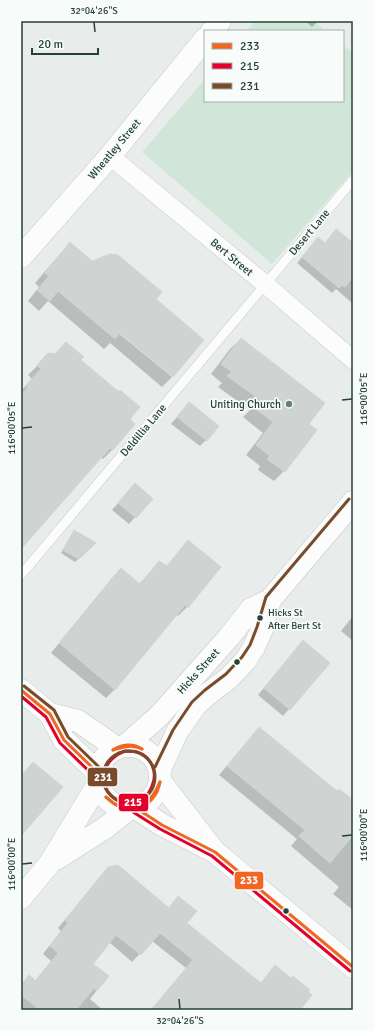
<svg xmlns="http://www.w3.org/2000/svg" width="374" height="1031" font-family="Signika,sans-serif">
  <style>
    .green { fill: #d1e6d8 }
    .shadow { fill: #0003 }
    .building { fill: #cfd4d2; stroke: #d1d6d4 }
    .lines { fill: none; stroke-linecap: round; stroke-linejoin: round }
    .service-casing { stroke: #c5cac8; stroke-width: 10 }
    .minor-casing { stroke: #c5cac8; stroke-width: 19 }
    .tertiary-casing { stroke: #c5cac8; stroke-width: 23 }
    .secondary-casing { stroke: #c3cbc8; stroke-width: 23 }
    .service { stroke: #fcfcfc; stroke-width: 9 }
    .minor { stroke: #fcfcfc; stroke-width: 18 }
    .tertiary { stroke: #fcfcfc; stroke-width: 22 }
    .secondary { stroke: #fcfcfc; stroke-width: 22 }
    .bus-1-casing { stroke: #f7fbf9; stroke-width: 6 }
    .bus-2-casing { stroke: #f7fbf9; stroke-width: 6 }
    .bus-3-casing { stroke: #f7fbf9; stroke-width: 6 }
    .bus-1 { stroke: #f26522; stroke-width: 3 }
    .bus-2 { stroke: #e4002b; stroke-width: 3 }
    .bus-3 { stroke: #7a4b2a; stroke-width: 3 }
    .ticks { fill: none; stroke: #24423a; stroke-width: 1.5 }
    .poi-dot { fill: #697e78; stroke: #f7fbf9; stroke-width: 1.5 }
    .bus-dot { fill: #24423a; stroke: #f7fbf9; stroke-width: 1.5 }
    .labels { text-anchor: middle; stroke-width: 3.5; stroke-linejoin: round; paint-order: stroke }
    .bus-label { font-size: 10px; fill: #24423a; stroke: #f7fbf9; text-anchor: start }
    .street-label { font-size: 11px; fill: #24423a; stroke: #f7fbf9 }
    .poi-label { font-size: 11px; fill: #24423a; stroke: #f7fbf9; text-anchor: end }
    .line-badge { stroke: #f7fbf9; stroke-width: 1.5 }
    .badge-label { font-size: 11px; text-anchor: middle; font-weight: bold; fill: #fff }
    .neatline { fill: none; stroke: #24423a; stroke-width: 1.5 }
    .ticks-label { font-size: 10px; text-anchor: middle; fill: #24423a }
  </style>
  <rect width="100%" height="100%" fill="#e8edeb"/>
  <g class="green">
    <polygon points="255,21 314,21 326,31 246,31"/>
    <polygon points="343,45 353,53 353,171 272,264 142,152 205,79 205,101 343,101"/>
  </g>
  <g class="shadow">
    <polygon points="305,21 318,21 312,27"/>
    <polygon points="70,244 116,331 172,377 162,387 110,343 104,349 48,301 39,311 28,301 39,287 35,283 60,254"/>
    <polygon points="324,244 353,245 353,304 336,289 332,293 297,263 312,245"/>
    <polygon points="241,339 307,424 284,471 274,481 258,470 260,466 246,455 263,433 243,417 250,410 218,387 222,383 211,374 230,349"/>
    <polygon points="49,354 79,360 128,420 134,424 112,450 103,459 101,457 21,548 21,391 32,379 28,375"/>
    <polygon points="189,403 206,440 200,446 171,424"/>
    <polygon points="135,484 151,499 129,524 112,510"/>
    <polygon points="74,531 95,543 75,562 61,553"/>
    <polygon points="188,541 187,607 178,616 176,614 115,689 106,698 51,653 112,578 121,569 139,584 160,562 166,567"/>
    <polygon points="353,616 353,641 341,631"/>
    <polygon points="297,648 328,663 283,716 258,695"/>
    <polygon points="259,728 337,792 353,802 353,910 333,894 339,887 291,846 297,839 219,775"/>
    <polygon points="109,868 168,908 178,898 186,923 260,984 275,967 298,1010 151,1010 186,968 152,941 132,962 109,942 91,964 108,976 90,999 103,1010 21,1010 21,985 29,977 35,981 51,961 43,954 61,931 58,928 101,876"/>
  </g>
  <g class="building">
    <polygon points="336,229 353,243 353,277 345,287 342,285 339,288 302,257 318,237 325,243"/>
    <polygon points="70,242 92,261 110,254 118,255 162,292 156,299 204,340 173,377 120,333 115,339 58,291 50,301 37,290 49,276 45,273"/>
    <polygon points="241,338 325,403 309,424 317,430 285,472 267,459 270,456 256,445 273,422 252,406 262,401 227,376 232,372 221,364"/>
    <polygon points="66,342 84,357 81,360 119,392 120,390 140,407 130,419 135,424 113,450 110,448 21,549 21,395 28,387 26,385 41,369 37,365 48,353 55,354"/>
    <polygon points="189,402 219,426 207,441 177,417"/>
    <polygon points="135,483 153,499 136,518 118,503"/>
    <polygon points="74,530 96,543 79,559 63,550"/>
    <polygon points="188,540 221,567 188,608 185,605 115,690 59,643 121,568 140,584 159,561 167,566"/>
    <polygon points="303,640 330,663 290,710 264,688"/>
    <polygon points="259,727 337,791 339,789 353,800 353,835 330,863 299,836 305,830 227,766"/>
    <polygon points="33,762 63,787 21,836 21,776"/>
    <polygon points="118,865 169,908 178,896 197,911 187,923 261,983 275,965 291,978 293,976 310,990 308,992 312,995 300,1010 151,1010 193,960 160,933 141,955 116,935 93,964 109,976 97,991 94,988 76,1010 40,1010 21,995 21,985 29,975 36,981 58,953 50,946 68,923 65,920 108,867"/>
  </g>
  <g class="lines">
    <defs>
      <polyline id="service" points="21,575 353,180"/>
      <polyline id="minor" points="110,156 265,284 353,360"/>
      <g id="tertiary">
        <polyline points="212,31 220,21"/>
        <polyline points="21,257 110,156 205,39"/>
        <polyline points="126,745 159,716 229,637 251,609 270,600"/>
        <polyline points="160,769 177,732 196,705 208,694 229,678 246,660 254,647 262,629 270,600 353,502"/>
      </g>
      <g id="secondary">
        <polyline points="21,690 50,714 64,740 98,773"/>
        <polyline points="50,714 78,721 117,748"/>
        <circle cx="129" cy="777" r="31"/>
        <polyline points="160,781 211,847"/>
        <polyline points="136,808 162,825 215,852 353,967"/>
        <polyline points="56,859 105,828 129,809"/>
        <polyline points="21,898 50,863 98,784"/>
      </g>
    </defs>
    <use href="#service" class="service-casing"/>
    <use href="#minor" class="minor-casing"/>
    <use href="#tertiary" class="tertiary-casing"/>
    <use href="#secondary" class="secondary-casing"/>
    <use href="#service" class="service"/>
    <use href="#minor" class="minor"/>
    <use href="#tertiary" class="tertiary"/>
    <use href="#secondary" class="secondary"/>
    <defs>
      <g id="bus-1">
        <polyline points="21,690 50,714 64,740 98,773"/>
        <path d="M113,750c9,-6 20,-7 29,-1"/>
        <path d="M113,750c10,-3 19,-6 29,-1"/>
        <path d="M106,797c4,3 8,8 13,9 22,8 33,-6 41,-24"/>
        <path d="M106,797c19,20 49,13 54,-15"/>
        <polyline points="136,808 162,825 215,852 353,967"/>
      </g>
      <g id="bus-2">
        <polyline points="21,696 46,717 60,743 95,777"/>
        <path d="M125,751c4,0 8,0 12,1 15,5 21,21 15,34 -7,19 -31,23 -44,6 -2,-3 -3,-8 -3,-11 -3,-15 7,-25 20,-30z"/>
        <polyline points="133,812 160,829 212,856 350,971"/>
      </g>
      <g id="bus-3">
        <polyline points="24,686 54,710 68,737 101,769"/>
        <circle cx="129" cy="777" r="26"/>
        <polyline points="155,767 173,730 192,702 205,690 226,674 242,657 250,645 257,627 266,597 349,499"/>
      </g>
    </defs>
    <use href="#bus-1" class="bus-1-casing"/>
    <use href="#bus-2" class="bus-2-casing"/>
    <use href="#bus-3" class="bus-3-casing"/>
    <use href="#bus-1" class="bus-1"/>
    <use href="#bus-2" class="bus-2"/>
    <use href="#bus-3" class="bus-3"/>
  </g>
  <path class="ticks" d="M94,22l1,10M342,400l10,-1M22,428l10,-1M342,836l10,-1M22,864l10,-1M179,999l1,10"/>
  <circle class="poi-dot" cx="289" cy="404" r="4"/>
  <g class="bus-dot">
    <circle cx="260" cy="618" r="3.5"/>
    <circle cx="237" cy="662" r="3.5"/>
    <circle cx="286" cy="911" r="3.5"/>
  </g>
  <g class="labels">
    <g class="bus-label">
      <text x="268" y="616">Hicks St<tspan x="268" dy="13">After Bert St</tspan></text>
    </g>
    <g class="street-label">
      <text transform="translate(114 149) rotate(-50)" y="4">Wheatley Street</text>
      <text transform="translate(309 232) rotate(-50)" y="4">Desert Lane</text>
      <text transform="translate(232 257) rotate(40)" y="4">Bert Street</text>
      <text transform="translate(143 430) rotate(-50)" y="4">Deldillia Lane</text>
      <text transform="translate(198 671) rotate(-48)" y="4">Hicks Street</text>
    </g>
    <g class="poi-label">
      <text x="281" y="408">Uniting Church</text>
    </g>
  </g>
  <g class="line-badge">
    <rect x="87" y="767" width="31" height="20" rx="4" fill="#7a4b2a"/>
    <rect x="118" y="793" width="31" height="19" rx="4" fill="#e4002b"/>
    <rect x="234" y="871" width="30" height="19" rx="4" fill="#f26522"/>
  </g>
  <g class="badge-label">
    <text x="103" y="781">231</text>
    <text x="133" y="806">215</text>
    <text x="249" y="884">233</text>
  </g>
  <rect width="374" height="1031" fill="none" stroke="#f7fbf9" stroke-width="44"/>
  <rect x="204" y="30" width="140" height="72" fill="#f7fbf9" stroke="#a3b1ad"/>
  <rect x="212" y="43" width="20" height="6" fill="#f26522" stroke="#a3b1ad"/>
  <text x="240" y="50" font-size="12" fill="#24423a">233</text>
  <rect x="212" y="63" width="20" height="6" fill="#e4002b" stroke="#a3b1ad"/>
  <text x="240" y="70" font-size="12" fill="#24423a">215</text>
  <rect x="212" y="83" width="20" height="6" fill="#7a4b2a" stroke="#a3b1ad"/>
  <text x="240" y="90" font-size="12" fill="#24423a">231</text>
  <path d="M32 48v6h66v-6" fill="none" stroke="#24423a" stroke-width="2"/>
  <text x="38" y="48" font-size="12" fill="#24423a" stroke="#f7fbf9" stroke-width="3" paint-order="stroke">20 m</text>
  <rect x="22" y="22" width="330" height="987" class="neatline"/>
  <g class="ticks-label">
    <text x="94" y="14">32°04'26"S</text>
    <text transform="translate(363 399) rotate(-90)" y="4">116°00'05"E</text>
    <text transform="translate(11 428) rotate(-90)" y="4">116°00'05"E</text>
    <text transform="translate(363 835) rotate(-90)" y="4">116°00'00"E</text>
    <text transform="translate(11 864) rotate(-90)" y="4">116°00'00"E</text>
    <text x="180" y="1024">32°04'26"S</text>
  </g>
</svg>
